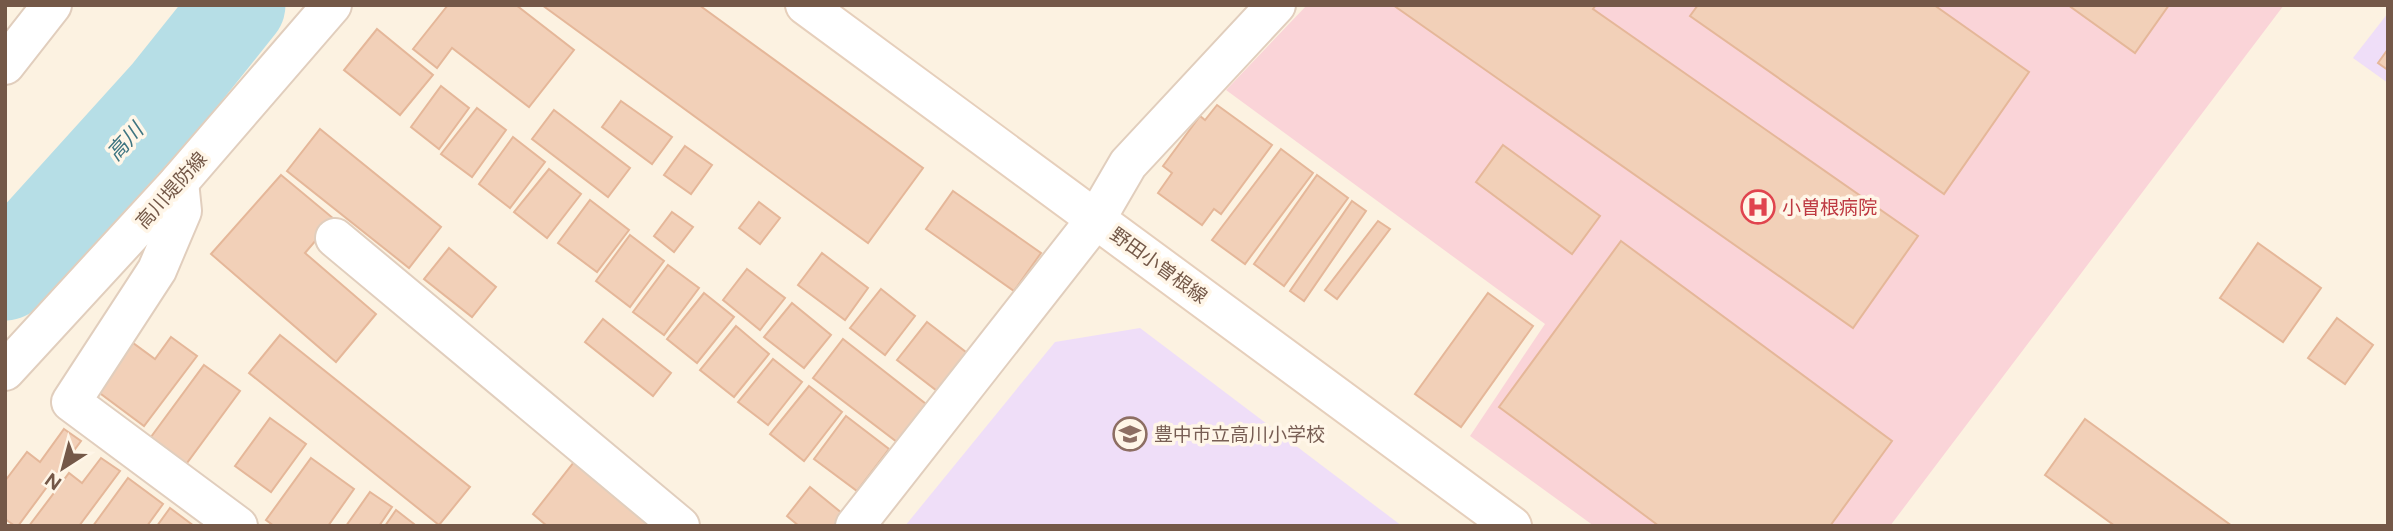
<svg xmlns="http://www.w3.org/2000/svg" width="2393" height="531" font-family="Figtree,'Noto Sans JP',sans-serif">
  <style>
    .education { fill: #efdef8 }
    .medical { fill: #fad4d8 }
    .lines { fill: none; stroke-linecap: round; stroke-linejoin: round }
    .river { stroke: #b6dee6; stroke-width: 93 }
    .building { fill: #f2d0b8; stroke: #e5b799; stroke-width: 2 }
    .street-casing { stroke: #e1cebd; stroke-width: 42 }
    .secondary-casing { stroke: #e6cfbb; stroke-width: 42 }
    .street { stroke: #fff; stroke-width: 38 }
    .secondary { stroke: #fff; stroke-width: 38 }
    .labels { text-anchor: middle; stroke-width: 7; stroke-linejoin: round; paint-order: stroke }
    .street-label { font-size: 19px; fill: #745848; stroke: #fff6e8 }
    .health-label { font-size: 19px; fill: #be3a42; stroke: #fff6e8; text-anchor: start }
    .education-label { font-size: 19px; fill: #785e54; stroke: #fff6e8; text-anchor: start }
    .water-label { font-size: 21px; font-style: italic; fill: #3f7581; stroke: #fff6e8 }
  </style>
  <rect width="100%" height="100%" fill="#fcf2e1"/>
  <g class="education">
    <polygon points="2388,13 2388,83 2353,58"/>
    <polygon points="1140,328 1402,526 905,526 1055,342"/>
  </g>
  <polygon class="medical" points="1307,5 2284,5 1890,526 1594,526 1470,436 1545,324 1226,90"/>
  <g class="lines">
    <polyline class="river" points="5,274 167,95 239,5"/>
  </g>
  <g class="building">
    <polygon points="448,5 516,5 574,50 529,107 452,48 437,68 413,49"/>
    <polygon points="542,5 699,5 923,168 868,243"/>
    <polygon points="1393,5 1596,5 1593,9 1918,236 1853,328"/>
    <polygon points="1698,5 1934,5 2029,72 1944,194 1690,16"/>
    <polygon points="2068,5 2169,5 2135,53"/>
    <polygon points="377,29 433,75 400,115 344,70"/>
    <polygon points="2388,49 2388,70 2378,63"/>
    <polygon points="441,86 469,108 439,149 411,127"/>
    <polygon points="621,101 672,137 652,164 602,127"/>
    <polygon points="1217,105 1272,145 1221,214 1214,209 1202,225 1158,193 1172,173 1163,166 1200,116 1205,120"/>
    <polygon points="477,108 506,130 472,177 441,154"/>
    <polygon points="554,110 630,168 608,197 532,139"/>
    <polygon points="320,129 441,227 409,268 287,171"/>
    <polygon points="513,137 545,162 510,208 479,184"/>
    <polygon points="1503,145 1600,216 1572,254 1476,182"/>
    <polygon points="685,146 712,165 691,194 664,175"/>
    <polygon points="1281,149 1313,173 1245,264 1212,240"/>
    <polygon points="549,169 581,194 547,238 514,212"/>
    <polygon points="281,175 334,219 305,253 376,314 336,362 211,254"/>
    <polygon points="1317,175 1348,198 1284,286 1254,264"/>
    <polygon points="953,191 1041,253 1014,291 926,229"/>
    <polygon points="590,200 629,230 597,272 558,243"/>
    <polygon points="1352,201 1366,211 1304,301 1290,291"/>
    <polygon points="759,202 780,218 760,244 739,228"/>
    <polygon points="672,212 693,227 674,252 654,236"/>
    <polygon points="1378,221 1390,229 1337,299 1325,290"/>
    <polygon points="630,235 664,261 630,307 596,281"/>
    <polygon points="1621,241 1892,441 1830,526 1659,526 1499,407"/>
    <polygon points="2258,243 2321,288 2283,342 2220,298"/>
    <polygon points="449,248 496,287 472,317 424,279"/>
    <polygon points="822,253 868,288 845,320 798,285"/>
    <polygon points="668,265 699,288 664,335 633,312"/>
    <polygon points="747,269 785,298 760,330 723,300"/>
    <polygon points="881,289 915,316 885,355 850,328"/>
    <polygon points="704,293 734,317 697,363 667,339"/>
    <polygon points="1488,293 1533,326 1461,427 1415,394"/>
    <polygon points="792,303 831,335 804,368 764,337"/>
    <polygon points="2337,318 2373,345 2345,384 2308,358"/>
    <polygon points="603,319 671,373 653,396 585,342"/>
    <polygon points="927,322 971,356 941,394 897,360"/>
    <polygon points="736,326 769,354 734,397 700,370"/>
    <polygon points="280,335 470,487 439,525 249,373"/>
    <polygon points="171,337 197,356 144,426 97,391 133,343 155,359"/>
    <polygon points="843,339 926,404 897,442 813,378"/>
    <polygon points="773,359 802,382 768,425 738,402"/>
    <polygon points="204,365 240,391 184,467 148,441"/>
    <polygon points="809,386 842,412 804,461 770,434"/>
    <polygon points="846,416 889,449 857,491 814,459"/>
    <polygon points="270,418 306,444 271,492 235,466"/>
    <polygon points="2085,419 2232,526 2115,526 2045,475"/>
    <polygon points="64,429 81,441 18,526 15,526 5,519 5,481 27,452 40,462"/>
    <polygon points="578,457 665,526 547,526 533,514"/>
    <polygon points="101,458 120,471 79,526 29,526 69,473 82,483"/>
    <polygon points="311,458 354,489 328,526 274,526 266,520"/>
    <polygon points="128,478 163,504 147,526 93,526"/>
    <polygon points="810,487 843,514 834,526 799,526 787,516"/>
    <polygon points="370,492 392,507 379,526 346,526"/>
    <polygon points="170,508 194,526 157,526"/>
    <polygon points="396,510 414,524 413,526 385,526"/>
  </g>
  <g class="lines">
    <defs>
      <g id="street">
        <polyline points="5,65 52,5"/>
        <polyline points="179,182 182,211 157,270 71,402 238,526"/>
        <polyline points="335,238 680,526"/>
        <polyline points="5,371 179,182 332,5"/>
        <polyline points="855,526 1096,219 1128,164 1276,5"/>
      </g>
      <polyline id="secondary" points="805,5 1512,526"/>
    </defs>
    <use href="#street" class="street-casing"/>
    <use href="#secondary" class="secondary-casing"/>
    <use href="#street" class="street"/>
    <use href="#secondary" class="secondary"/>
  </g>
  <defs>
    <symbol id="hospital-ring" viewBox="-11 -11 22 22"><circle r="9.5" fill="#fff6e8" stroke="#e0444e" stroke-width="1.5"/><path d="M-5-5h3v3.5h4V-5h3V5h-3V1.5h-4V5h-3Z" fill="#e0444e"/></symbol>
    <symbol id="school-ring" viewBox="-11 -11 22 22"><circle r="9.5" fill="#fff6e8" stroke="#8d6e63" stroke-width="1.5"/><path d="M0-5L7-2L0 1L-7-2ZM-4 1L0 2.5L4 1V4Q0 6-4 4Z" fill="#8d6e63"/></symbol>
  </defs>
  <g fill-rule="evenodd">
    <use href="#hospital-ring" x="1739" y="188" width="38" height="38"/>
    <use href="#school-ring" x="1111" y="415" width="38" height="38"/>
  </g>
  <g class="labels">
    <g class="street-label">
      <text transform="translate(171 190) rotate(-48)" y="7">高川堤防線</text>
      <text transform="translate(1159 265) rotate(36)" y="7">野田小曽根線</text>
    </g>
    <g class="health-label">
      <text x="1782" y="214">小曽根病院</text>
    </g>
    <g class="education-label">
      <text x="1154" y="441">豊中市立高川小学校</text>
    </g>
    <g class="water-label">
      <text transform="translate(125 142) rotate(-48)" y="7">高川</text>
    </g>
  </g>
  <rect width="2393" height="531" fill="none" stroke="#745848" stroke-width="14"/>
  <g transform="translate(63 468) rotate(216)" stroke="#fff6e8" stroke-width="5" paint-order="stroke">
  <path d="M0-5L12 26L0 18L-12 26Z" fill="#745848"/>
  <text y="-10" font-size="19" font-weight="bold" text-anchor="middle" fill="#745848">N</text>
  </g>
</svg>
